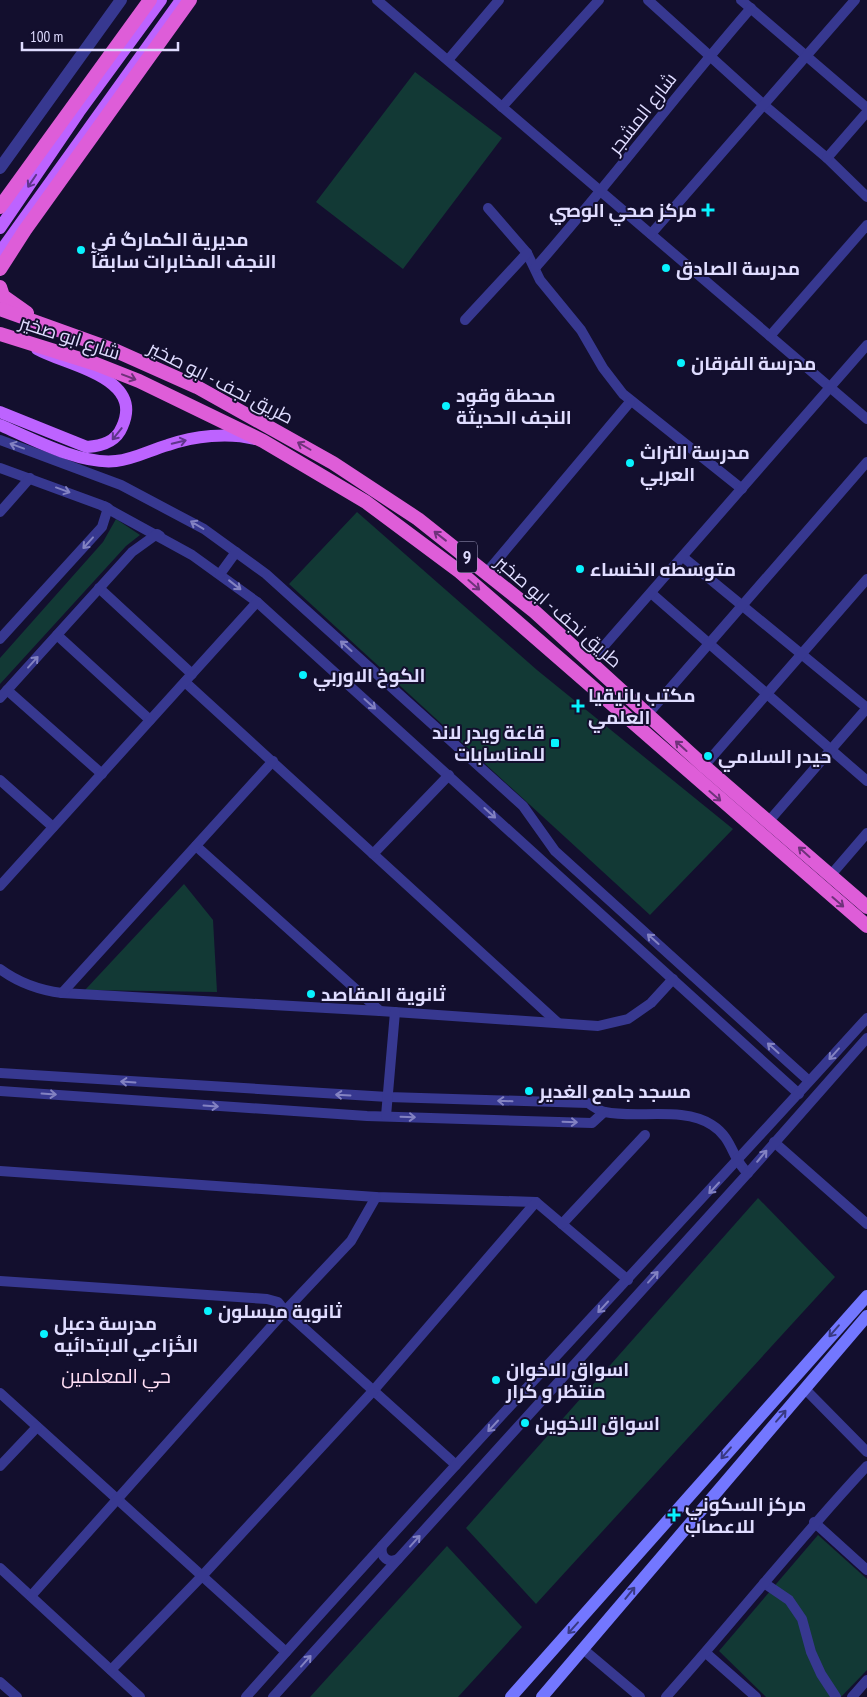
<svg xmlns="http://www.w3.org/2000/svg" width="867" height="1697" font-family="'PT Sans Narrow',Cairo,sans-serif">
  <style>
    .green { fill: #123935 }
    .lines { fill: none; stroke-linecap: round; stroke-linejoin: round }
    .minor { stroke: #373890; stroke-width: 10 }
    .tertiary { stroke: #373890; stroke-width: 12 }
    .secondary { stroke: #7377ff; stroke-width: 12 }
    .primary { stroke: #bd63ff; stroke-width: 12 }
    .trunk { stroke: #de5dd8; stroke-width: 14 }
    .oneway { stroke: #5f358c }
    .oneway2 { stroke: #6e327a }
    .oneway3 { stroke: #8382c2 }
    .oneway4 { stroke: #393982 }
    .poi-dot { fill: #08f3ff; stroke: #130f2e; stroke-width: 2 }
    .labels { text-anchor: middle; stroke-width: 4; stroke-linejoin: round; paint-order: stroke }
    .shield { fill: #130f2e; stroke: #a29ec0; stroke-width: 1 }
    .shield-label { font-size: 18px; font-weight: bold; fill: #dfdcff }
    .street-label { font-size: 19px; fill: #dfdcff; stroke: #130f2e }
    .poi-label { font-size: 19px; font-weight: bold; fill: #dfdcff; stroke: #130f2e; text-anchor: start }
    .neighbourhood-label { font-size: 20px; fill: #ffdef5; stroke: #130f2e }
  </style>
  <rect width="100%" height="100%" fill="#130f2e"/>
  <g class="green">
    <polygon points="415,72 502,138 403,269 316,202"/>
    <polygon points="357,512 537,670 733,829 650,915 289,584"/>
    <polygon points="116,519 140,535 126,546 0,684 0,658 103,542"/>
    <polygon points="184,884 213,920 217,992 85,990"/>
    <polygon points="758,1198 835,1277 536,1604 466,1528"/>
    <polygon points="818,1535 867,1579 867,1670 841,1697 766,1697 719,1651"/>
    <polygon points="447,1546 522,1627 458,1697 310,1697"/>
  </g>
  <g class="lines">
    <g class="minor">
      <polyline points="377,0 867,419"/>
      <polyline points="648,0 764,105 827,158 867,197"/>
      <polyline points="741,0 867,108"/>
      <polyline points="448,60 499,0"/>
      <polyline points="502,107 599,0"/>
      <polyline points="827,158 867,112"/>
      <polyline points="488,208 527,253 540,280 581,330 603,368 623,394 742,489"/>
      <polyline points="651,234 855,0"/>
      <path d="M535,268c74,-84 142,-175 216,-260"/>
      <polyline points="465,320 527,253"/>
      <polyline points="770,336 867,225"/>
      <polyline points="0,440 121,485 204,529 266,574 523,806 555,851 809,1081"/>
      <polyline points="0,468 101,505 192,555 257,602 799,1094"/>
      <polyline points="0,512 30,478"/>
      <polyline points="683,557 867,708"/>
      <polyline points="487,572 630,402"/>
      <polyline points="220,574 236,552"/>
      <polyline points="99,588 192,674"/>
      <polyline points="651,593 867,781"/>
      <polyline points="57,635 150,720"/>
      <polyline points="0,639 102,527 108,508 104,506"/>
      <polyline points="590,662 867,345"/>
      <polyline points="185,682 557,1022"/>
      <polyline points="7,690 102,774"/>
      <polyline points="0,698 132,552 157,534 160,536"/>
      <polyline points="647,715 867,462"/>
      <polyline points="704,766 867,579"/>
      <polyline points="0,780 53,827"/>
      <polyline points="769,821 867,708"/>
      <polyline points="196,846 380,1011"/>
      <polyline points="373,854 449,775"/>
      <polyline points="830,876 867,833"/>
      <polyline points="0,886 257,602"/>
      <path d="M0,969c19,14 39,21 62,24l318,18 218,15 30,-7 23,-16 22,-24"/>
      <polyline points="62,993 273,761"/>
      <path d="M0,1073l388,24 200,6c5,3 11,8 17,9 32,7 78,-6 107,13 21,13 20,35 36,48"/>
      <polyline points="0,1091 367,1116 592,1123 604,1112"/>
      <polyline points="386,1116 395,1012"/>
      <polyline points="774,1142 867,1224"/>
      <polyline points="0,1171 376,1197 536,1202 628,1280"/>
      <polyline points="562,1224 645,1135"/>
      <polyline points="0,1281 267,1299 278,1302 285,1311 456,1465"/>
      <polyline points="805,1389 867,1452"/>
      <polyline points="0,1393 286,1652"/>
      <polyline points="0,1466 37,1427"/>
      <polyline points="814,1522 867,1570"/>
      <path d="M382,1546c-2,11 6,18 16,13"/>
      <polyline points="0,1568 140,1697"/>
      <polyline points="764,1583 789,1600 802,1619 811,1652 821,1674 836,1697"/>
      <polyline points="31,1596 285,1311 351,1241 376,1197"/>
      <polyline points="583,1649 640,1697"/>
      <polyline points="706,1653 756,1697"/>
      <polyline points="111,1670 203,1575 373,1391 536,1202"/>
      <polyline points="0,1682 17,1697"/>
      <path d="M246,1697c204,-230 415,-452 621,-679"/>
      <polyline points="273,1697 748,1173 867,1038"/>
      <path d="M666,1697c68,-76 131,-156 201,-231"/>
      <polyline points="852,1697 867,1680"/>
    </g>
    <polyline class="tertiary" points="0,168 121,0"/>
    <g class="secondary">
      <polyline points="511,1697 867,1296"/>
      <polyline points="542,1697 867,1316"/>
    </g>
    <g class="primary">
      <polyline points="0,228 79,112 161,0"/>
      <polyline points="0,252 181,0"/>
      <path d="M0,412l87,35c15,-1 29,-5 35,-20 23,-50 -55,-61 -85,-78"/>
      <path d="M0,425c32,14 81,40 116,36 19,-2 34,-11 52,-16 26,-9 60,-13 87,-6"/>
    </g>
    <g class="trunk">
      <polyline points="0,207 150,0"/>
      <polyline points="0,269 25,230 190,0"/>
      <polyline points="0,287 3,296 27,313"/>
      <polyline points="0,309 114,350 197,387 333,463 418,519 535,612 704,766 867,907"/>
      <polyline points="0,334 96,364 139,381 263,441 366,502 460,572 867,926"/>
    </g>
  </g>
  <defs><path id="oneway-shaft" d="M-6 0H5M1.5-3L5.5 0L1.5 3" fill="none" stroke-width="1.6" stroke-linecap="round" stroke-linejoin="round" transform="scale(1.25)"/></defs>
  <g class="oneway">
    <use href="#oneway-shaft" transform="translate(32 181) rotate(124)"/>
    <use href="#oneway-shaft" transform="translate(117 434) rotate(129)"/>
    <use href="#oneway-shaft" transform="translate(179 442) rotate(-14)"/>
  </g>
  <g class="oneway2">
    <use href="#oneway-shaft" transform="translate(129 377) rotate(21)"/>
    <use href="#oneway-shaft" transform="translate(304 446) rotate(-150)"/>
    <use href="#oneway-shaft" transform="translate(440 536) rotate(-142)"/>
    <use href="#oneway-shaft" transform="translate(474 585) rotate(41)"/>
    <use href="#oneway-shaft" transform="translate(681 746) rotate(-138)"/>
    <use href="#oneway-shaft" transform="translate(715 796) rotate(41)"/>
    <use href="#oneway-shaft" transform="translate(804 852) rotate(-138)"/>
    <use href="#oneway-shaft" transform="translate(838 902) rotate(41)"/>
  </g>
  <g class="oneway3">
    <use href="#oneway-shaft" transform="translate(17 446) rotate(-160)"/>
    <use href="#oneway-shaft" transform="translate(63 490) rotate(20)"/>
    <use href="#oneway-shaft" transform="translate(197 525) rotate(-149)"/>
    <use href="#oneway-shaft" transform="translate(88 543) rotate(132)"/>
    <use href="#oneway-shaft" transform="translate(235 585) rotate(38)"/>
    <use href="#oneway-shaft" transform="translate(346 646) rotate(-138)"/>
    <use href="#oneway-shaft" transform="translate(33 662) rotate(-48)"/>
    <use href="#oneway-shaft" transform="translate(370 704) rotate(42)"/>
    <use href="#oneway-shaft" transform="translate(490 813) rotate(42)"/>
    <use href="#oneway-shaft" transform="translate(653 939) rotate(-138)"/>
    <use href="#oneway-shaft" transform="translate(773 1048) rotate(-138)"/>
    <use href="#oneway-shaft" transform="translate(834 1054) rotate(132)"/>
    <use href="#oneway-shaft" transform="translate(128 1082) rotate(-176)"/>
    <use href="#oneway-shaft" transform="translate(49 1094) rotate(4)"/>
    <use href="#oneway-shaft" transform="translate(343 1095) rotate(-177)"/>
    <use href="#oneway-shaft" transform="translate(505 1101) rotate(-178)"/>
    <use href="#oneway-shaft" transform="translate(211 1106) rotate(4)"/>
    <use href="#oneway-shaft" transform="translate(408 1117) rotate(2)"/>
    <use href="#oneway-shaft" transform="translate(570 1122) rotate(2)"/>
    <use href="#oneway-shaft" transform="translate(762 1156) rotate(-50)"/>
    <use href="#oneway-shaft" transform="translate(714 1188) rotate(133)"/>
    <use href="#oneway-shaft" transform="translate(653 1277) rotate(-48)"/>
    <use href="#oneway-shaft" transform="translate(603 1307) rotate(133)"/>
    <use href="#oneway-shaft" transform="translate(493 1426) rotate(133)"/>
    <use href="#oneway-shaft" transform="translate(415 1541) rotate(-48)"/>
    <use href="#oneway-shaft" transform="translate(306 1661) rotate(-48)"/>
  </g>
  <g class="oneway4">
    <use href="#oneway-shaft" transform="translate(834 1331) rotate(131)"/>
    <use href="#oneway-shaft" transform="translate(781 1416) rotate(-49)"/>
    <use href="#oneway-shaft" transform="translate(726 1453) rotate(131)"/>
    <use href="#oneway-shaft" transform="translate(630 1593) rotate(-51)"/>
    <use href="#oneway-shaft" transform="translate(573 1628) rotate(132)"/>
  </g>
  <g class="poi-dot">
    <path d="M705.5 202.5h5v5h5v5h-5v5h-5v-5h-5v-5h5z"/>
    <circle cx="81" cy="250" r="5"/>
    <circle cx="666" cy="268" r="5"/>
    <circle cx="681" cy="363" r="5"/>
    <circle cx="446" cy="406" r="5"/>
    <circle cx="630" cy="463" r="5"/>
    <circle cx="580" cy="569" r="5"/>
    <circle cx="303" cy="675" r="5"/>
    <path d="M575.5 698.5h5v5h5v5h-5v5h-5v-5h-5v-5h5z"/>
    <rect x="550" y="738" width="10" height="10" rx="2.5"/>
    <circle cx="708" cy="756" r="5"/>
    <circle cx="311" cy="994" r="5"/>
    <circle cx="529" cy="1091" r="5"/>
    <circle cx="208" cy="1311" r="5"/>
    <circle cx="44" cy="1334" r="5"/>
    <circle cx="496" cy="1380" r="5"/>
    <circle cx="525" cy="1423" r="5"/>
    <path d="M671.5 1507.5h5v5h5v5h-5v5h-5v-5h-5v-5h5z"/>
  </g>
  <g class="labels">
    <rect class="shield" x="457" y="541.5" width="20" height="31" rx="4"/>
    <g class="shield-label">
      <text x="467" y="563">9</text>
    </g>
    <g class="street-label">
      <text transform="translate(642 113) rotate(-52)" y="7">شارع المشجر</text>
      <text transform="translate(70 337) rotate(18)" y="7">شارع ابو صخير</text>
      <text transform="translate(221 382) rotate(27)" y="7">طريق نجف - ابو صخير</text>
      <text transform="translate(559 611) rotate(41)" y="7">طريق نجف - ابو صخير</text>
    </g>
    <g class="poi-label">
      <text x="697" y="217" text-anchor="end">مركز صحي الوصي</text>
      <text x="91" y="246">مديرية الكمارگ في<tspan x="91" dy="22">النجف المخابرات سابقآ</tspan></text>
      <text x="676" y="275">مدرسة الصادق</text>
      <text x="691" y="370">مدرسة الفرقان</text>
      <text x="456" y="402">محطة وقود<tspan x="456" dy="22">النجف الحديثة</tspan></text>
      <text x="640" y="459">مدرسة التراث<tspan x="640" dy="22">العربي</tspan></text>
      <text x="590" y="576">متوسطه الخنساء</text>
      <text x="313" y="682">الكوخ الاوربي</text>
      <text x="588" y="702">مكتب بانيقيا<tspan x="588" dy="22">العلمي</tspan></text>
      <text x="545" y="739" text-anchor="end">قاعة ويدر لاند<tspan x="545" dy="22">للمناسابات</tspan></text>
      <text x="718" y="763">حيدر السلامي</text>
      <text x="321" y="1001">ثانوية المقاصد</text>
      <text x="539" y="1098">مسجد جامع الغدير</text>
      <text x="218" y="1318">ثانوية ميسلون</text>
      <text x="54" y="1330">مدرسة دعبل<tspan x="54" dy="22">الخُزاعي الابتدائيه</tspan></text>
      <text x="506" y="1376">اسواق الاخوان<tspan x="506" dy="22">منتظر و كرار</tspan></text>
      <text x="535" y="1430">اسواق الاخوين</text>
      <text x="685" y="1511">مركز السكوني<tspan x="685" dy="22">للاعصاب</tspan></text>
    </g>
    <g class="neighbourhood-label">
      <text x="116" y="1383">حي المعلمین</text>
    </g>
  </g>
  <path d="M22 42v8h156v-8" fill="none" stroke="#dfdcff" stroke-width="2.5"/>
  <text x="30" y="42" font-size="15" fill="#dfdcff" stroke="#130f2e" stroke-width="4" paint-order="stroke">100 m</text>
</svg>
